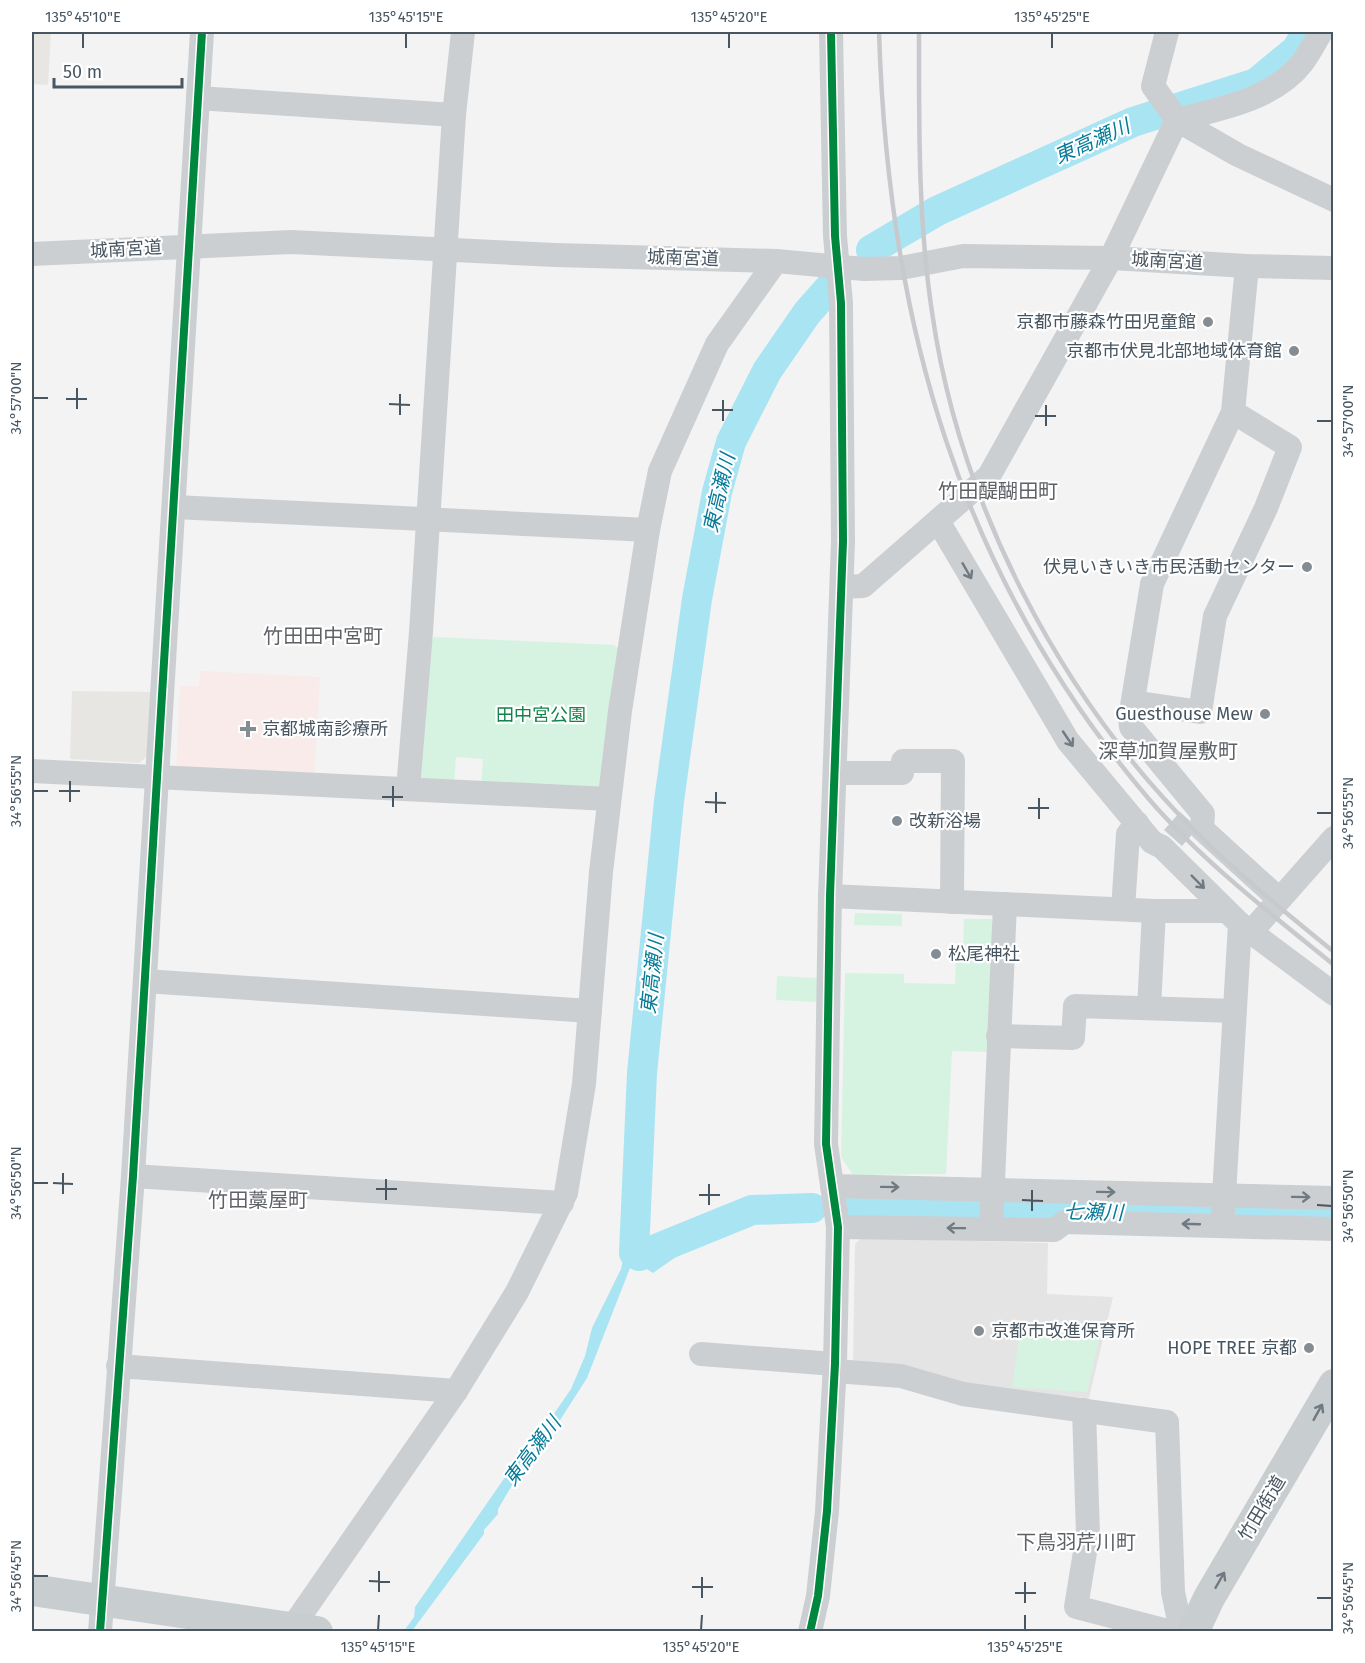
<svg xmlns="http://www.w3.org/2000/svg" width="1365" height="1663" font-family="'Fira Sans','Noto Sans JP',sans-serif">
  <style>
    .commercial { fill: #e7e6e2 }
    .education { fill: #e4e4e5 }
    .medical { fill: #f8ebea }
    .green { fill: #d6f3e1 }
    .water { fill: #a9e4f3 }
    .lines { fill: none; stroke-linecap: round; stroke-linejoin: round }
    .river { stroke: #a9e4f3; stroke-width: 30 }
    .minor-tunnel { stroke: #c8ccce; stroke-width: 24; stroke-dasharray: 24 12; stroke-linecap: butt }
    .minor { stroke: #cccfd2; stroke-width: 24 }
    .major { stroke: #c8cdd0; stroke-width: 32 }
    .rail { stroke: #c8c9cc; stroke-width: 4.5 }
    .cycleway-casing { stroke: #fff; stroke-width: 11 }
    .cycleway { stroke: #00873e; stroke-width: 8 }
    .oneway { stroke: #707a83 }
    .oneway2 { stroke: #6e7a82 }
    .ticks { fill: none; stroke: #485661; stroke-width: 2 }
    .poi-dot { fill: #848d94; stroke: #fff; stroke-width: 2 }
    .labels { text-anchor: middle; stroke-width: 4.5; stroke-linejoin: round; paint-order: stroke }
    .street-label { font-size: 18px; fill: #485661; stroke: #fff }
    .poi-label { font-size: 18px; fill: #485661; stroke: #fff; text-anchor: end }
    .park-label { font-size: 18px; fill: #118449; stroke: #fff }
    .water-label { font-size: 20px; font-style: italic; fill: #057b98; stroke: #fff }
    .neighbourhood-label { font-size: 20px; fill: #5e6267; stroke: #fff }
    .neatline { fill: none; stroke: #485661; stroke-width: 2 }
    .ticks-label { font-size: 15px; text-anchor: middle; fill: #485661 }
  </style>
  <rect width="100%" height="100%" fill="#f3f3f3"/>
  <g class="commercial">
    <polygon points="32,32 51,32 48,85 32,84"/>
    <polygon points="72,691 154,692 151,753 139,763 70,759"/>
  </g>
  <polygon class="education" points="861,1238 1048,1243 1047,1294 1113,1297 1089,1398 1035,1396 853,1365 855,1244"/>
  <polygon class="medical" points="200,671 320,677 314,777 176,771 180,686 199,686"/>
  <g class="green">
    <polygon points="434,637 614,645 622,651 606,783 596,792 481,786 483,759 456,757 454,784 426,783 421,777 427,646"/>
    <polygon points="855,913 902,914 902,926 854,925"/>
    <polygon points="964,919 992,919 992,950 963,950"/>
    <polygon points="956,958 992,959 991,1052 952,1051 946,1174 853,1175 841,1157 845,973 904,974 904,983 955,984"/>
    <polygon points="777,976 819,978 818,1002 776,1000"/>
    <polygon points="1039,1322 1103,1323 1087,1392 1012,1387 1020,1331 1031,1331"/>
  </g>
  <polygon class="water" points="632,1212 641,1214 648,1244 651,1245 670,1232 683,1252 653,1273 642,1266 630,1268 587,1378 523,1478 517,1477 498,1509 498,1514 484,1530 484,1534 412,1631 404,1631 414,1617 415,1607 510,1470 531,1447 571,1389 585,1356 592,1328 621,1269 625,1252 626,1217"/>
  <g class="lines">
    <g class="river">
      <polyline points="871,250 937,211 1133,122 1256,83 1296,50 1307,32"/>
      <polyline points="852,1208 1334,1215"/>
      <polyline points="634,1253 642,1073 669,801 697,599 717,492 731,442 767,371 807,313 830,287"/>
      <polyline points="639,1256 752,1210 812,1208"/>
    </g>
    <polyline class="minor-tunnel" points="1173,838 1189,820"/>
    <g class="minor">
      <polyline points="1167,32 1153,86 1177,120 1238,155 1334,200"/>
      <polyline points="198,98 454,115"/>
      <polyline points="32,254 291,242 555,255 776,261 864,269 901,268 963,256 1111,258 1247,266 1334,268"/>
      <polyline points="1247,266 1233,412 1152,584 1130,718 1131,727 1203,814 1202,829 1279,899"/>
      <polyline points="175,507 648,530"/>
      <polyline points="938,521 1068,741 1152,842 1162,847 1240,924 1334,994"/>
      <path d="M842,587l21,-1 126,-110 122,-218 66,-138c42,-11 96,-20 125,-57 7,-9 13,-21 19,-31"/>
      <polyline points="1133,702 1200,712 1215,616 1266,508 1290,447 1233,412"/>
      <polyline points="32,771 609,799"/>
      <polyline points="835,773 902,773 903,761 953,761 952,902"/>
      <polyline points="408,789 421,632 454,115 463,32"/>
      <polyline points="830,896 1154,911 1226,911"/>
      <polyline points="1123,909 1128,834 1137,823"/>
      <polyline points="1251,932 1334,838"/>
      <polyline points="145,981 590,1011"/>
      <polyline points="1149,1008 1154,911"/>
      <polyline points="998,1036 1073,1038 1075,1006 1235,1011"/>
      <polyline points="133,1176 562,1203"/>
      <polyline points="832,1186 1334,1198"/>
      <polyline points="1223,1212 1240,924"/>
      <polyline points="838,1227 1054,1230 1065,1222 1334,1229"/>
      <polyline points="991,1228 1005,904"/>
      <polyline points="701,1354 835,1364"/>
      <polyline points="118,1366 456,1391"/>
      <polyline points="835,1371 901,1376 963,1394 1167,1422 1173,1592 1178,1616 1187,1632"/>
      <polyline points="1084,1410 1088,1534 1076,1607 1172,1632"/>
      <polyline points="100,1632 133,1176 202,32"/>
      <polyline points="289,1632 456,1391 517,1292 566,1193 584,1084 601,872 620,711 648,530 660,471 717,344 776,261"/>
      <polyline points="810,1632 818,1596 827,1511 835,1364 838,1227 826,1144 830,896 843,541 841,303 835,236 831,32"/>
    </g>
    <g class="major">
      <polyline points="32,1590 317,1632"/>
      <polyline points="1193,1632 1209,1598 1334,1385"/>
    </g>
    <g class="rail">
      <path d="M879,32c9,289 79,542 269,766 54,63 122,115 186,167"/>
      <path d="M919,32c0,92 -1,188 13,280 27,190 126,382 262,518 43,43 92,83 140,122"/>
    </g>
    <defs>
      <g id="cycleway">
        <polyline points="100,1632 133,1176 202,32"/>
        <polyline points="810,1632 818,1596 827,1511 835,1364 838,1227 826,1144 830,896 843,541 841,303 835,236 831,32"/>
      </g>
    </defs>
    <use href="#cycleway" class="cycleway-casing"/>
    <use href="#cycleway" class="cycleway"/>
  </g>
  <defs><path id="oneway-shaft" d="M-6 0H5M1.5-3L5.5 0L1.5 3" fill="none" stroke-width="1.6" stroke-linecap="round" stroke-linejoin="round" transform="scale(1.5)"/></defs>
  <g class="oneway">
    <use href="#oneway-shaft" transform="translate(967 571) rotate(60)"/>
    <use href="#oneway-shaft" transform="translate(1068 739) rotate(56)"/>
    <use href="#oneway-shaft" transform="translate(1198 882) rotate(45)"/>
    <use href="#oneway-shaft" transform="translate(890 1187) rotate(1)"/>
    <use href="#oneway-shaft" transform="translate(1106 1192) rotate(1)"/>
    <use href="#oneway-shaft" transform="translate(1301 1197) rotate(1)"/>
    <use href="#oneway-shaft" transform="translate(1191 1224) rotate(-178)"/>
    <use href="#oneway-shaft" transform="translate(956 1228) rotate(-179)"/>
  </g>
  <g class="oneway2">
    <use href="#oneway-shaft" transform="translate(1318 1412) rotate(-61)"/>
    <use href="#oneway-shaft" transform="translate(1220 1580) rotate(-60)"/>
  </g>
  <path class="ticks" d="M83,48v-15M406,48v-15M729,48v-15M1052,48v-15M33,398h15M66,399h21M389,404l21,1M77,409v-21M712,410h21M400,415v-21M1035,416h21M723,421v-21M1317,421h15M1046,426v-21M33,791h15M59,791h21M382,797h21M70,802v-21M705,802l21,1M393,807v-21M1028,808h21M716,813v-21M1317,813h15M1039,819v-21M33,1183h15M53,1183l20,1M376,1189h21M63,1194v-21M699,1195h21M386,1200v-21M1022,1200l21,1M709,1205v-21M1317,1205l15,1M1032,1211v-21M33,1576h15M369,1581l21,1M692,1587h21M379,1592v-21M1015,1593h21M702,1598v-21M1317,1598h15M1025,1603v-21M378,1630l1,-15M701,1630l1,-15M1025,1630v-15"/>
  <g class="poi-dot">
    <circle cx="1208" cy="322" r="6"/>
    <circle cx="1294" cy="351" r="6"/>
    <circle cx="1307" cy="567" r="6"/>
    <circle cx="1265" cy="714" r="6"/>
    <path d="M245 720h6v6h6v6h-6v6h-6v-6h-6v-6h6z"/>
    <circle cx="897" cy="821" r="6"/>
    <circle cx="936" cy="954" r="6"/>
    <circle cx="979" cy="1331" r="6"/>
    <circle cx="1309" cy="1348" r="6"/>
  </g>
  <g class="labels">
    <g class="street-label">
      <text transform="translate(126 249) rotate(-3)" y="6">城南宮道</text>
      <text transform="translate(683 258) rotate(2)" y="6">城南宮道</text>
      <text transform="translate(1167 261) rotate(3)" y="6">城南宮道</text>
      <text transform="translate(1262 1508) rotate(-59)" y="6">竹田街道</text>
    </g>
    <g class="poi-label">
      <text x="1196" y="328">京都市藤森竹田児童館</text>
      <text x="1282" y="357">京都市伏見北部地域体育館</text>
      <text x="1295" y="573">伏見いきいき市民活動センター</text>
      <text x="1253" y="720">Guesthouse Mew</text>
      <text x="262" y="735" text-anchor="start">京都城南診療所</text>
      <text x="909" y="827" text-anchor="start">改新浴場</text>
      <text x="948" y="960" text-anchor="start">松尾神社</text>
      <text x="991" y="1337" text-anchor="start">京都市改進保育所</text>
      <text x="1297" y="1354">HOPE TREE 京都</text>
    </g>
    <g class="park-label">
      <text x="541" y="721">田中宮公園</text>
    </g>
    <g class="water-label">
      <text transform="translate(1092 141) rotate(-24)" y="7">東高瀬川</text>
      <text transform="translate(719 493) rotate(-77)" y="7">東高瀬川</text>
      <text transform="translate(652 974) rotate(-84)" y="7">東高瀬川</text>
      <text transform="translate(1093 1212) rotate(1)" y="7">七瀬川</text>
      <text transform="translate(532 1451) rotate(-53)" y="7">東高瀬川</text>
    </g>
    <g class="neighbourhood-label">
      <text x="998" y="498">竹田醍醐田町</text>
      <text x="323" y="643">竹田田中宮町</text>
      <text x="1168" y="758">深草加賀屋敷町</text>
      <text x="258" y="1207">竹田藁屋町</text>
      <text x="1076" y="1549">下鳥羽芹川町</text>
    </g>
  </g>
  <rect width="1365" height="1663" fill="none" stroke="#ffffff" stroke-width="66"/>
  <path d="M54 78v9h128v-9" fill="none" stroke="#485661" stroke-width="3"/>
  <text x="63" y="78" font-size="18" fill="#485661" stroke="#ffffff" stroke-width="4.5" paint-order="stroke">50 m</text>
  <rect x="33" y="33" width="1299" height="1597" class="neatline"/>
  <g class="ticks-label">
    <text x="83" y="22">135°45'10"E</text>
    <text x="406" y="22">135°45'15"E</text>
    <text x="729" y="22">135°45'20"E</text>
    <text x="1052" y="22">135°45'25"E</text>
    <text transform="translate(16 398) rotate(-90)" y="5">34°57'00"N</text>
    <text transform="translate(1348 421) rotate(-90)" y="5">34°57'00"N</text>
    <text transform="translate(16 791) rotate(-90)" y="5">34°56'55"N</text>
    <text transform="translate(1348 813) rotate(-90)" y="5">34°56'55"N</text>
    <text transform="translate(16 1183) rotate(-90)" y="5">34°56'50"N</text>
    <text transform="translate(1348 1206) rotate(-90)" y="5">34°56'50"N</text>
    <text transform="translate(16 1576) rotate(-90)" y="5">34°56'45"N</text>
    <text transform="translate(1348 1598) rotate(-90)" y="5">34°56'45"N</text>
    <text x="378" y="1652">135°45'15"E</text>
    <text x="701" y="1652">135°45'20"E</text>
    <text x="1025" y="1652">135°45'25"E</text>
  </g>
</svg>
